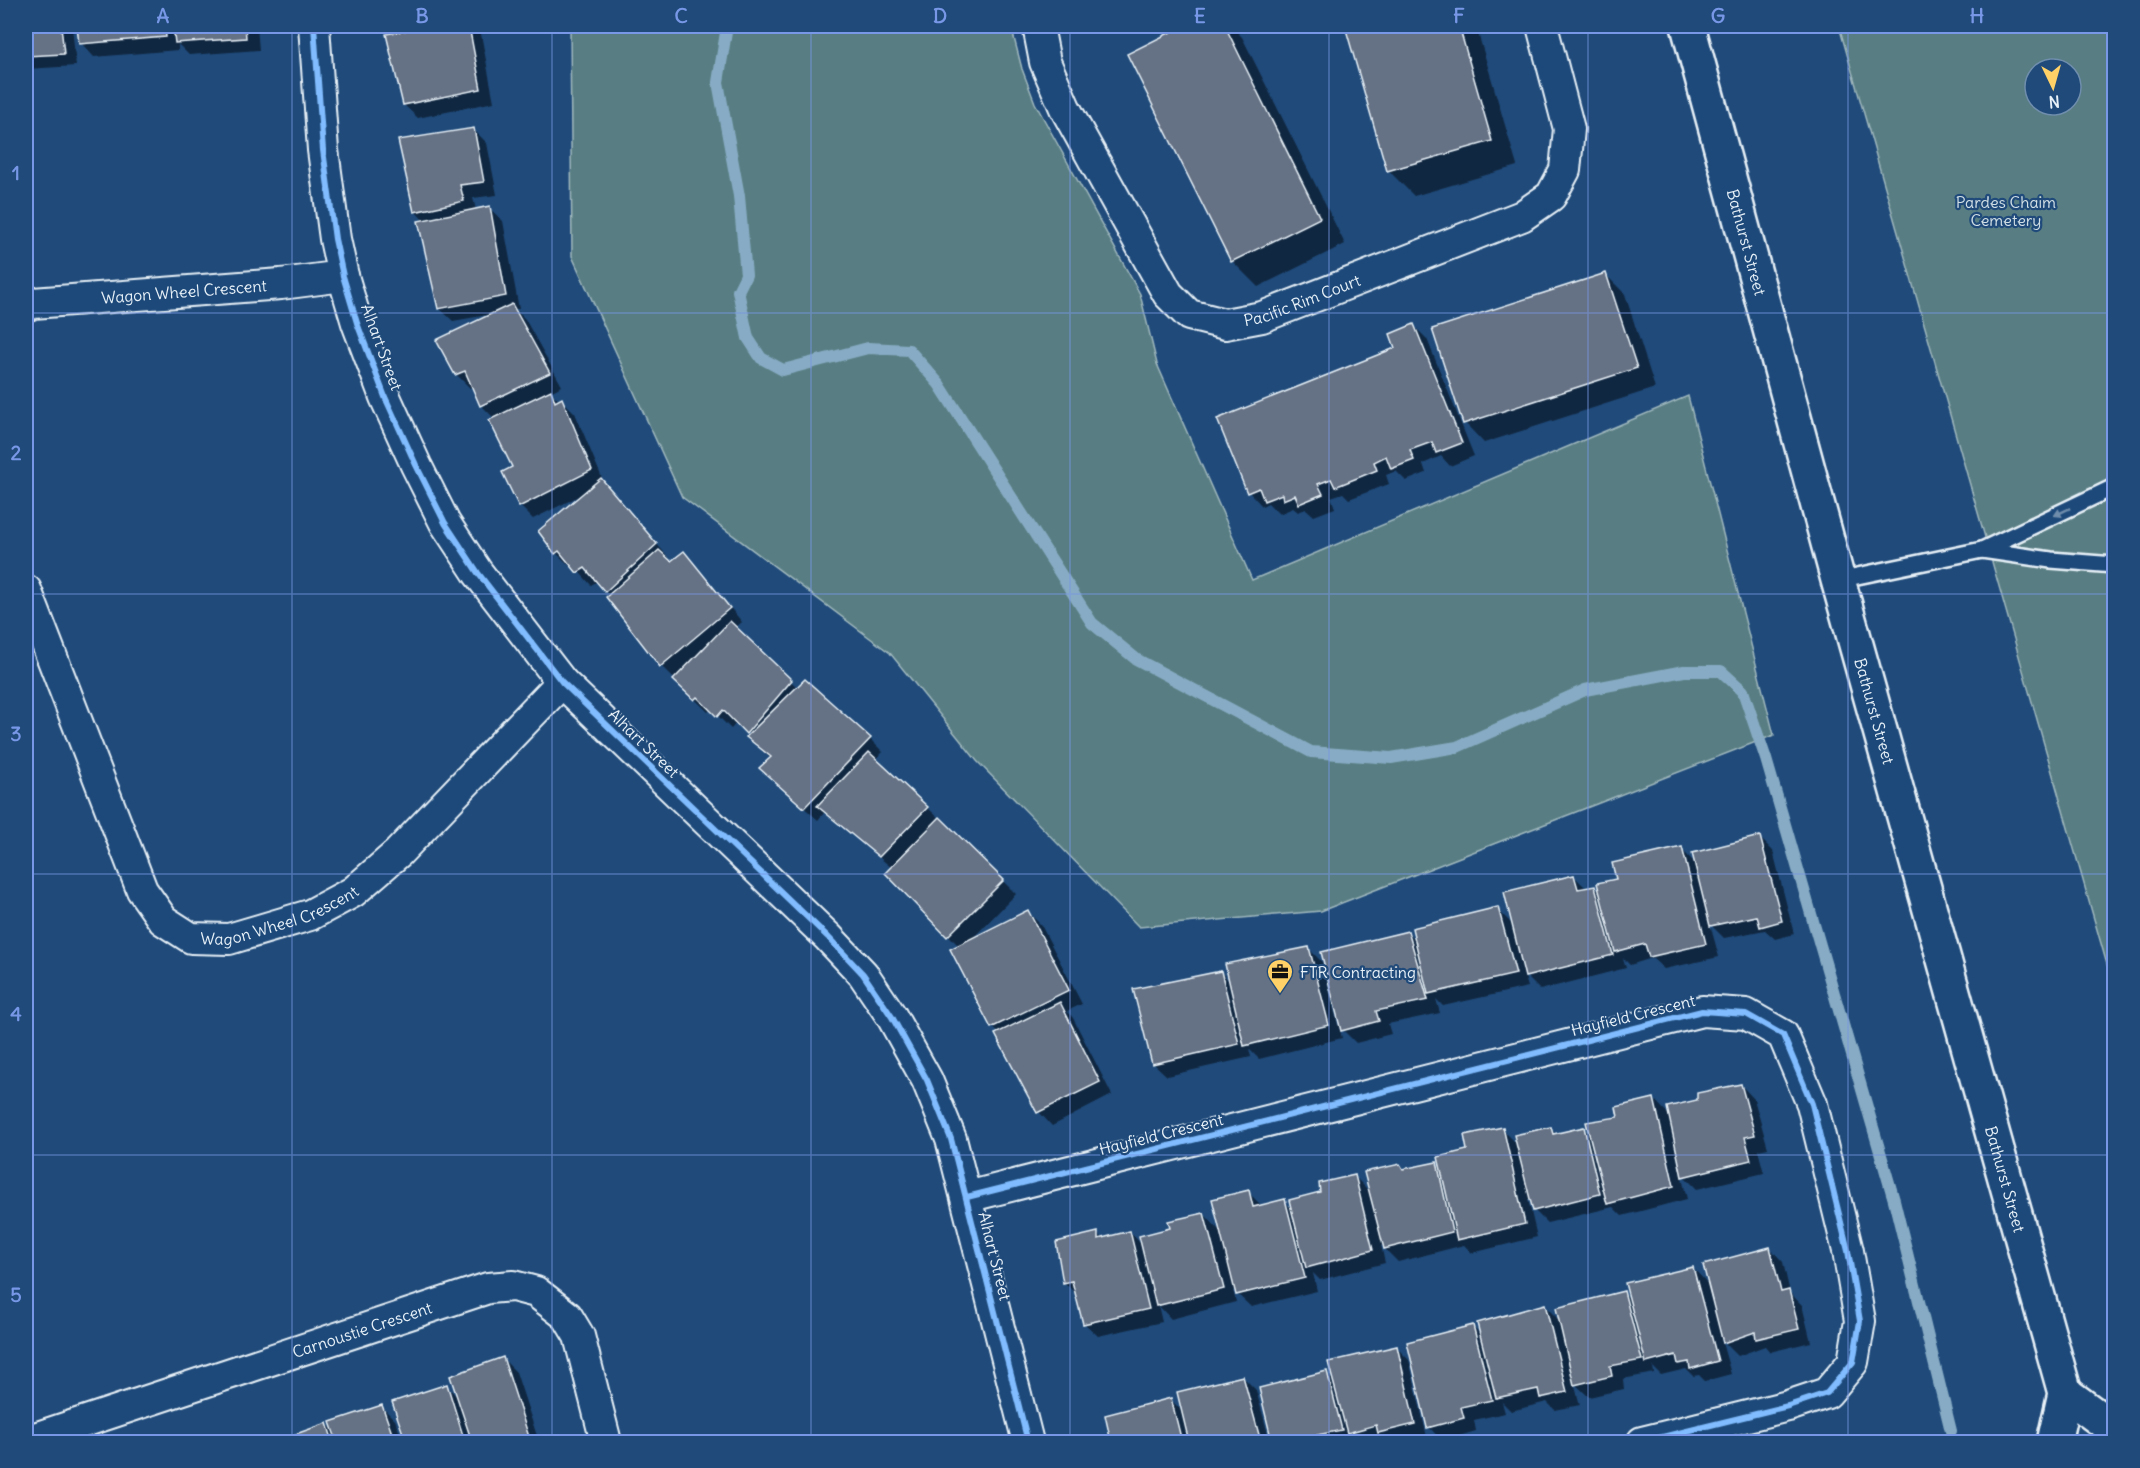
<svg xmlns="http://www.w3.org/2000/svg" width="2140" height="1468" font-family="Delius,sans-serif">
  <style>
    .green { fill: #597e83; stroke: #a0b8be; stroke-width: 1.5; fill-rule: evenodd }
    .shadow { fill: #0007 }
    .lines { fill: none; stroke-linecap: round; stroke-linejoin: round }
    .stream { stroke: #87abc4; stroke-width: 12 }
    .building { fill: #657184; stroke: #e8f1f8; stroke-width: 1.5 }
    .lane-casing { stroke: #e8f1f8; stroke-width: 20 }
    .street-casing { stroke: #e8f1f8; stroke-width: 34 }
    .secondary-casing { stroke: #e8f1f8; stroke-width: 38 }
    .lane { stroke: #1f4a7a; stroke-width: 15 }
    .street { stroke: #1f4a7a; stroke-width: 30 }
    .secondary { stroke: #1f4a7a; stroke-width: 33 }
    .cycleway-casing { stroke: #1f4a7a; stroke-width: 10 }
    .cycleway { stroke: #80bcff; stroke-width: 6 }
    .oneway { fill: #6f8dac }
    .grid { fill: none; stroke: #7897e6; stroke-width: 1.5; stroke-opacity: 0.55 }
    .labels { text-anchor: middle; stroke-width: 4.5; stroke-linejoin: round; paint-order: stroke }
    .park-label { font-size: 16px; fill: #d3e0e6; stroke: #1f4a7a }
    .street-label { font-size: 16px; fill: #e8f1f8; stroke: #1f4a7a }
    .poi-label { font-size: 16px; fill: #e8f1f8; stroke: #1f4a7a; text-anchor: start }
    .neatline { fill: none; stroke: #7897e6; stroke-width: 2 }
    .grid-label { font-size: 20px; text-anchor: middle; font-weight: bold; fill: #7897e6 }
  </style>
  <rect width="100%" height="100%" fill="#1f4a7a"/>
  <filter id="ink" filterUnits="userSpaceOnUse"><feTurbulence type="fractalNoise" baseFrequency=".0167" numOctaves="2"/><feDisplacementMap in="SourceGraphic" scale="12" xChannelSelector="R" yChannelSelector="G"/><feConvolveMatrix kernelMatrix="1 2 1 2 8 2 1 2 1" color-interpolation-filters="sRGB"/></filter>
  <g filter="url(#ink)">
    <g class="green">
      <polygon points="570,26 1011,26 1022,69 1035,103 1140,294 1157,364 1252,580 1688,396 1774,735 1321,911 1139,927 977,761 890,653 682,497 572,256"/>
      <path d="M1839,26h275v963zM2035,69h36v36h-36z"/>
    </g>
    <g class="shadow">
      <polygon points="26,26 72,26 76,66 26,69"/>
      <polygon points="79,26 257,26 259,50 189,55 178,44 178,50 94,57 81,43"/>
      <polygon points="397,26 472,26 481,34 494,102 418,118 404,105 404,32"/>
      <polygon points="1186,26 1231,26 1242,37 1345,244 1258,287 1232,261 1129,54"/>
      <polygon points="1346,26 1476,26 1517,166 1414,196 1388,170"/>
      <polygon points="473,129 487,143 497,195 473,198 476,210 489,208 503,221 519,309 515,309 525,319 562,386 550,392 560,401 562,400 575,413 604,483 669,558 667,560 671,563 697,567 742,622 735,628 798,688 870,739 883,752 875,760 940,819 1016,894 971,940 1028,912 1041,925 1082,1004 1067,1011 1073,1018 1112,1095 1052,1126 1039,1112 997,1035 999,1034 993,1027 952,950 959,946 887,873 892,868 825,812 818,820 774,781 771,759 748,737 750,735 737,722 731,729 711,709 708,712 661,666 598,581 591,585 572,564 570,566 556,553 581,495 533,519 520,506 514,468 495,419 481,405 473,386 470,388 456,374 493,314 453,321 439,308 424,221 415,211"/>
      <polygon points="1605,274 1625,294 1655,388 1484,443 1465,423"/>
      <polygon points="1414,326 1427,339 1474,456 1450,466 1441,456 1423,464 1426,473 1406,481 1396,471 1386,475 1389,484 1349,499 1343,493 1331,497 1335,508 1314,516 1306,509 1298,512 1293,508 1279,514 1268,503 1262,506 1249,492 1219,420 1397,349"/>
      <polygon points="1760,838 1773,851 1794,934 1775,939 1765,930 1724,938 1710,924 1719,957 1664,969 1652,958 1630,965 1623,958 1626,968 1540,990 1524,974 1528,987 1443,1006 1436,999 1440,1013 1388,1024 1391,1034 1356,1043 1339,1026 1342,1038 1259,1059 1249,1049 1251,1057 1167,1076 1153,1063 1221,972 1230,982 1309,949 1322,962 1338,1025 1341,1024 1408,932 1417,941 1497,909 1514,926 1574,876 1587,889 1595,887 1602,894 1618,880 1681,849 1696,864"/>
      <polygon points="1741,1085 1754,1099 1768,1148 1758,1150 1764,1173 1697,1189 1681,1173 1687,1199 1622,1216 1613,1207 1547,1223 1534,1210 1531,1199 1528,1199 1537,1237 1472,1253 1464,1245 1398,1262 1381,1245 1385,1263 1320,1280 1313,1273 1317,1291 1251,1307 1233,1290 1236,1302 1171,1319 1158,1305 1162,1322 1098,1336 1084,1323 1077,1295 1064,1282 1097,1233 1103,1239 1130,1232 1143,1246 1204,1214 1221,1232 1248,1192 1262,1206 1284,1201 1293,1210 1354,1176 1371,1193 1404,1171 1436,1163 1442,1169 1502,1129 1518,1145 1551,1129 1557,1135 1584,1129 1591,1136 1654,1099 1670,1116 1699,1101"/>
      <polygon points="1770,1248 1783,1262 1790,1293 1802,1305 1811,1342 1770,1352 1765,1346 1738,1356 1721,1339 1731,1374 1705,1381 1699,1375 1693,1376 1686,1369 1661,1375 1653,1367 1654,1373 1623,1379 1624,1389 1589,1397 1574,1383 1580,1405 1555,1410 1547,1402 1511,1411 1502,1402 1505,1413 1474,1420 1476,1431 1442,1441 1429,1427 1473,1326 1482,1336 1545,1306 1561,1322 1624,1293 1632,1301 1693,1268 1710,1286"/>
      <polygon points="1396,1347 1409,1360 1427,1437 1405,1442 1390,1442 1386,1439 1372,1442 1359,1442 1352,1436 1354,1442 1274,1442 1261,1389 1326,1373 1334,1381"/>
      <polygon points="503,1359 516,1372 539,1442 407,1442 394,1403 447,1386 459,1399"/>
      <polygon points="1243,1377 1256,1390 1270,1442 1112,1442 1107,1416 1171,1400 1184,1413"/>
      <polygon points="382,1407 395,1420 403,1442 276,1442 327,1424 335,1432"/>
    </g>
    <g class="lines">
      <polyline class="stream" points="727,26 718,82 739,196 746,275 738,291 748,338 761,358 783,370 868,348 909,350 939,384 1092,623 1136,659 1311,752 1391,758 1457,747 1585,690 1684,671 1721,671 1743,691 1766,759 1894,1200 1951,1431"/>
    </g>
    <g class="building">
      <polygon points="26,26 61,26 64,54 26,56"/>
      <polygon points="77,26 165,26 166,37 79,44"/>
      <polygon points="173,26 245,26 246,38 175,43"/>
      <polygon points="431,26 469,26 481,89 403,105 386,34"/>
      <polygon points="1183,26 1225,26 1320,218 1231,262 1127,54"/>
      <polygon points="1345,26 1459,26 1492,141 1387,171"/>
      <polygon points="474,128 484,182 460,185 464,201 414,212 398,140"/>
      <polygon points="490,206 506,296 438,309 418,221"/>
      <polygon points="1606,273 1637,368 1463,424 1432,329"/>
      <polygon points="512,304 550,373 480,406 465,371 455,375 436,340"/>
      <polygon points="1414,324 1462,443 1436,453 1432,442 1410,450 1414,460 1391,469 1386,456 1374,462 1377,470 1335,487 1331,479 1318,484 1323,494 1299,504 1295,495 1283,500 1282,494 1264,501 1259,488 1247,493 1217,419 1395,348 1390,334"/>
      <polygon points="551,390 555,402 562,398 592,470 519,507 502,472 512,467 489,420"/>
      <polygon points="601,478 657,544 605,592 585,568 577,573 559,551 555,554 538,531"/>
      <polygon points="659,550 671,561 684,551 730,608 660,667 606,597"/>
      <polygon points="730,621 792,680 746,734 723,710 717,717 697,697 694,700 673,680"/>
      <polygon points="805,679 871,738 804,808 759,768 771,757 746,737"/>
      <polygon points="869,752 928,807 879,857 817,806"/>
      <polygon points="940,817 1004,880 947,937 885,873"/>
      <polygon points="1760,836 1782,921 1760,927 1757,916 1710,926 1692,853"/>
      <polygon points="1682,847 1706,944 1649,957 1645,944 1615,952 1597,883 1616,879 1612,863"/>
      <polygon points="1574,875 1578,889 1595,886 1613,955 1525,977 1504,892"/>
      <polygon points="1498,907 1516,974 1428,994 1412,928"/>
      <polygon points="1028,910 1069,990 991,1028 950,949"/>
      <polygon points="1408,931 1428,1000 1376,1011 1379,1021 1341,1031 1321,952"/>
      <polygon points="1309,947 1329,1025 1244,1046 1225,964"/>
      <polygon points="1221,971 1239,1044 1152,1064 1133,989"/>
      <polygon points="1060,1002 1100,1082 1037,1113 995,1034"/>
      <polygon points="1741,1084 1755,1135 1745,1137 1751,1160 1682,1177 1667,1107 1697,1100 1697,1093"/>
      <polygon points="1654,1098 1674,1186 1607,1204 1586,1122 1618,1117 1616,1107"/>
      <polygon points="1503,1127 1525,1224 1457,1240 1438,1157 1467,1150 1464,1135"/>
      <polygon points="1551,1127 1553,1134 1584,1127 1600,1194 1533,1211 1514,1135"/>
      <polygon points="1437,1162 1452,1232 1384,1249 1364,1172 1400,1164 1403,1169"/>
      <polygon points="1355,1175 1373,1250 1306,1268 1289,1200 1320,1192 1319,1183"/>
      <polygon points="1249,1190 1253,1207 1285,1199 1305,1278 1236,1295 1212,1199"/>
      <polygon points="1204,1213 1224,1289 1156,1306 1139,1236 1170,1228 1168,1221"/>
      <polygon points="1130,1231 1149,1309 1083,1324 1072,1281 1063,1283 1056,1242 1098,1232 1098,1239"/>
      <polygon points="1770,1247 1781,1292 1789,1290 1799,1329 1756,1339 1755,1332 1723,1343 1703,1265"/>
      <polygon points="1693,1267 1718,1361 1690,1369 1689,1362 1678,1364 1676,1355 1646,1363 1625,1283"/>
      <polygon points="1624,1291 1642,1360 1610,1366 1612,1376 1574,1385 1556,1308"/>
      <polygon points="1545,1304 1567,1392 1540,1398 1538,1389 1496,1398 1477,1323"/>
      <polygon points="1473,1325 1492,1400 1461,1407 1464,1418 1427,1428 1407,1342"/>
      <polygon points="1397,1346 1415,1424 1378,1433 1376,1425 1347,1433 1328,1362"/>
      <polygon points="503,1357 530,1440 522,1442 472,1442 450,1376"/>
      <polygon points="1327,1371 1342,1430 1312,1436 1313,1442 1272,1442 1259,1388"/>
      <polygon points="1243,1376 1261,1442 1189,1442 1177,1392"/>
      <polygon points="447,1384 465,1442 406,1442 392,1402"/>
      <polygon points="1171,1398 1182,1442 1111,1442 1105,1415"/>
      <polygon points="382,1405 395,1442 337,1442 330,1422"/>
      <polygon points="327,1423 333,1442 273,1442"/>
    </g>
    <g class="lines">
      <defs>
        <g id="lane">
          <polyline points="1982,550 2051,560 2114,565"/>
          <polyline points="1838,580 1982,550 2114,487"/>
        </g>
        <g id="street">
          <polyline points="314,26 323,150 335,239 343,276 357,323 385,397 416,465 445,523 478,573 562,682 828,937 863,974 892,1017 927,1080 951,1139 1028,1442"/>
          <path id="s1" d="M1038,26l7,36 20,46 103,186 21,21 36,9 37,-7 260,-101 29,-20 14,-26 4,-41 -27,-103"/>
          <path id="s2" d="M26,306l7,-3 248,-19 62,-8"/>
          <path id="s3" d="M26,590l116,300 21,30 28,18 38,1 81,-24 43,-23 45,-39 164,-171"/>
          <polyline points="967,1197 1702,1011 1746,1014 1783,1035 1812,1104 1848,1251 1860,1321 1853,1362 1827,1393 1788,1406 1642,1442"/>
          <path id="s4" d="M26,1441l462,-153 25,-2 23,6 31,24 12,20 27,106"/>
        </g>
        <g id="secondary">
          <path id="s5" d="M1688,26l150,554 227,813 -11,49"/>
          <polyline points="2065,1393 2107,1424 2112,1442"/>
        </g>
      </defs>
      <use href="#lane" class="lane-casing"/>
      <use href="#street" class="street-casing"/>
      <use href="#secondary" class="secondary-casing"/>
      <use href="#lane" class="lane"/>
      <use href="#street" class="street"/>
      <use href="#secondary" class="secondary"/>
      <defs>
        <g id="cycleway">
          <polyline points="314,26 323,150 335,239 343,276 357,323 385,397 416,465 445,523 478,573 562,682 828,937 863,974 892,1017 927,1080 951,1139 1028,1442"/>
          <polyline points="967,1197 1702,1011 1746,1014 1783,1035 1812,1104 1848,1251 1860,1321 1853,1362 1827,1393 1788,1406 1642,1442"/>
        </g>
      </defs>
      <use href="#cycleway" class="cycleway-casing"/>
      <use href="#cycleway" class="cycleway"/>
    </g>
    <defs><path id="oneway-solid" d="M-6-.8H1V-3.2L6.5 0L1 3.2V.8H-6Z" transform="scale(1.5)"/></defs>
    <use class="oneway" href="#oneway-solid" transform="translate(2062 512) rotate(155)"/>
  </g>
  <path class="grid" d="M292,26v1416M552,26v1416M811,26v1416M1070,26v1416M1329,26v1416M1588,26v1416M1848,26v1416M26,313h2088M26,594h2088M26,874h2088M26,1155h2088"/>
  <defs>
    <symbol id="office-pin" viewBox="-11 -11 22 30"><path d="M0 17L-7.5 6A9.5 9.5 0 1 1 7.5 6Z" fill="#ffd166" stroke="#1f4a7a"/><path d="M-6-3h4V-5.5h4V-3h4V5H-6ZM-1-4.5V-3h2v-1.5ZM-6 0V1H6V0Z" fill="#111"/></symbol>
  </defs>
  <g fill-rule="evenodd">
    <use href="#office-pin" x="1265" y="957" width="30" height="40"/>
  </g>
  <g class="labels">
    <g class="park-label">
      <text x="2006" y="208">Pardes Chaim<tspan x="2006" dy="18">Cemetery</tspan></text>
    </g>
    <g class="street-label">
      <text dy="6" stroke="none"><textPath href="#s5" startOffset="224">Bathurst Street</textPath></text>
      <text dy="6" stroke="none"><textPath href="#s2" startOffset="159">Wagon Wheel Crescent</textPath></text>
      <text dy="6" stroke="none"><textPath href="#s1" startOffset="447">Pacific Rim Court</textPath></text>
      <text transform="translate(382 347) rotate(70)" y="6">Alhart Street</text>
      <text dy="6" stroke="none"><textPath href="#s5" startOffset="710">Bathurst Street</textPath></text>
      <text transform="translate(644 743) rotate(44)" y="6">Alhart Street</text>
      <text dy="6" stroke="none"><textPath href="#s3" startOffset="484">Wagon Wheel Crescent</textPath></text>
      <text transform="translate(1633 1015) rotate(-14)" y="6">Hayfield Crescent</text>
      <text transform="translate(1161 1134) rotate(-14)" y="6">Hayfield Crescent</text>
      <text dy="6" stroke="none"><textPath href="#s5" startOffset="1196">Bathurst Street</textPath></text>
      <text transform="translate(995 1256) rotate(76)" y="6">Alhart Street</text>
      <text dy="6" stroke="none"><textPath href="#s4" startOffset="354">Carnoustie Crescent</textPath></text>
    </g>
    <g class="poi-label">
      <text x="1300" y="978">FTR Contracting</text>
    </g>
  </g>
  <rect width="2140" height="1468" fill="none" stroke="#1f4a7a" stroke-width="66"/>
  <g transform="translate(2053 87) rotate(175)"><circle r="28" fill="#1f4a7a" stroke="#6f8dac" stroke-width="1.5"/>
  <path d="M0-4.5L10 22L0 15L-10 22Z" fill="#ffd166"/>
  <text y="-9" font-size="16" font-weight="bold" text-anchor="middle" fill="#e8f1f8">N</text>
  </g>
  <rect x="33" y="33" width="2074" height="1402" class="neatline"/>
  <g class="grid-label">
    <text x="163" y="23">A</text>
    <text x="422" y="23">B</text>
    <text x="681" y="23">C</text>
    <text x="940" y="23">D</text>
    <text x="1200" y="23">E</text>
    <text x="1459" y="23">F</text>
    <text x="1718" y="23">G</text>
    <text x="1977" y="23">H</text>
    <text x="16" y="180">1</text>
    <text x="16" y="460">2</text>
    <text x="16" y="741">3</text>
    <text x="16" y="1021">4</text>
    <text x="16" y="1302">5</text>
  </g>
</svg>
